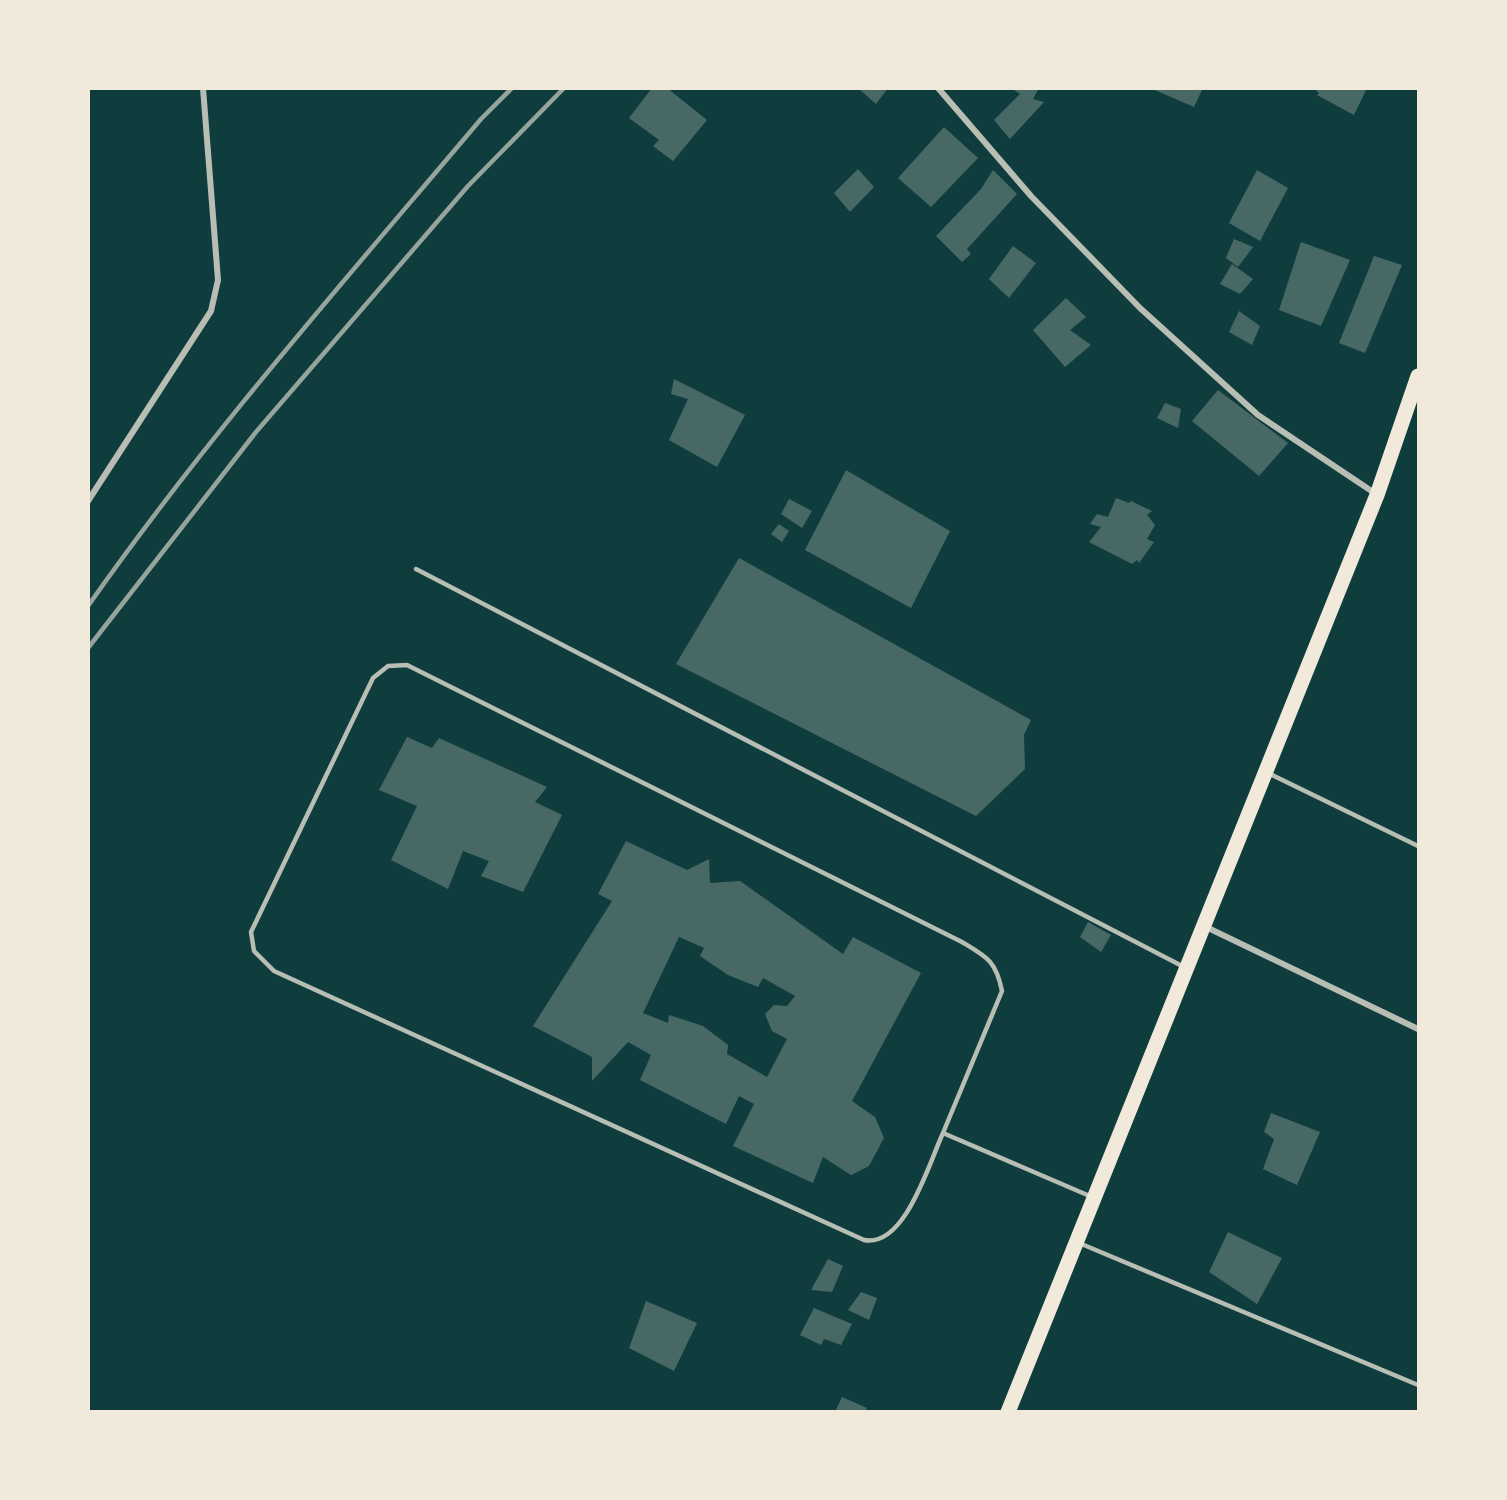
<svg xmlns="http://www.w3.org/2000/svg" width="1507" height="1500" font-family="'Roboto Condensed',sans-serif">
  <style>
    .building { fill: #486865; fill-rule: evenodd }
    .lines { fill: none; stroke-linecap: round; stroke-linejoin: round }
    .service { stroke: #b8beb3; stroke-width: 4.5 }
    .minor { stroke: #b8beb3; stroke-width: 6 }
    .primary { stroke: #f1e9da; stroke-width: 15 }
    .rail { stroke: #97a49c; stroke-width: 4.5 }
  </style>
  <rect width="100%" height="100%" fill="#0f3d3e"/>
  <g class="building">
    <polygon points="652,88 667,88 707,120 673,161 653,146 659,140 629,118"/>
    <polygon points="858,88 888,88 876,104"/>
    <polygon points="1011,88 1039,88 1033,99 1044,102 1010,139 994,120 1020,94"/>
    <polygon points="1150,88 1203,88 1194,107"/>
    <polygon points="1313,88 1367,88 1354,115 1317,95 1319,93"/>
    <polygon points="944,127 978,158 931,207 898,178"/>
    <polygon points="858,169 874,187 850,212 834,193"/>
    <polygon points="993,170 1017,194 967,249 971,254 962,262 936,236 981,189"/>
    <polygon points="1257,170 1288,188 1260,241 1229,223"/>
    <polygon points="1234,239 1253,247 1238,267 1226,258"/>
    <polygon points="1301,242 1350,260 1321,326 1279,310"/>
    <polygon points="1013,246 1036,263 1009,298 989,279"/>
    <polygon points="1374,256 1402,265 1365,353 1339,343"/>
    <polygon points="1232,264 1253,279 1240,294 1220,284"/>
    <polygon points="1066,298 1086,317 1070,330 1091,345 1065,367 1033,330"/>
    <polygon points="1239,311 1260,326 1252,345 1229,332"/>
    <polygon points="674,379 745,415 717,467 669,440 688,399 671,394"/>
    <polygon points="1218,390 1288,443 1259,476 1192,421"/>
    <polygon points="1165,403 1181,409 1178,428 1157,418"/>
    <polygon points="846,470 950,531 911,608 805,550"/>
    <polygon points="1116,498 1129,503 1131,501 1152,511 1147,515 1155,525 1147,539 1154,542 1139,563 1137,560 1132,564 1089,542 1101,527 1090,524 1097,514 1108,517"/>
    <polygon points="789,499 812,511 802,528 781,514"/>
    <polygon points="779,524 789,531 782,542 771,534"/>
    <polygon points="739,558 1031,720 1024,735 1025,769 976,816 676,664"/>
    <polygon points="407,737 432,748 439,738 547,787 535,802 562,815 523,892 481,876 489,861 463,851 448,889 391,860 417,806 379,790"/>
    <path d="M626,841l61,29 22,-11 1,24 30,-2 103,73 10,-17 68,36 -69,128 23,16 9,21 -15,28 -18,9 -28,-18 -10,26 -80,-37 21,-42 -15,-8 -13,28 -86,-44 11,-25 -23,-13 -36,39v-24l-59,-31 79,-125 -14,-7zM679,937l25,11 -4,8 28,19 30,12 5,-9 32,18 -8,10 -13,-1 -9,9 7,17 15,8 -20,38 -40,-23 1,-9 -25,-19 -34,-11 -1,8 -25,-10z"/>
    <polygon points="1088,922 1111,935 1101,952 1080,937"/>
    <polygon points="1271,1113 1320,1132 1297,1185 1263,1169 1274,1139 1264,1132"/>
    <polygon points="1228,1232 1282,1258 1257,1304 1209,1272"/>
    <polygon points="828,1259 843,1266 832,1292 811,1290"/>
    <polygon points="861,1292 877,1298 869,1320 848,1310"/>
    <polygon points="646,1301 697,1323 674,1371 629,1348"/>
    <polygon points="814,1308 852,1324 841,1345 824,1339 821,1345 800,1335"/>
    <polygon points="842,1397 867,1408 865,1412 835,1412"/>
  </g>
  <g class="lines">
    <g class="service">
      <polyline points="416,569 1184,967"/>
      <polyline points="1268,773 1418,846"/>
      <path d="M943,1133l59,-142c-6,-30 -15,-34 -40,-49l-555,-277 -19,1 -15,12 -122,254 3,19 20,20 590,269c41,8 65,-77 79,-107l149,64"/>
      <polyline points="1079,1243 1418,1385"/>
    </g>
    <g class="minor">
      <polyline points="938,88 1031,196 1140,308 1258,415 1376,494"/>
      <polyline points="88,501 211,311 218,280 203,88"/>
      <polyline points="1204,926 1418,1029"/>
    </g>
    <polyline class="primary" points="1008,1412 1377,495 1418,376"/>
    <g class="rail">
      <path d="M88,606c120,-171 259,-328 393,-487l31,-31"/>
      <polyline points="88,648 256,432 468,186 564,88"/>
    </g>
  </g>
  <rect width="1507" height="1500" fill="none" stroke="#f1e9da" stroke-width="180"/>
</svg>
